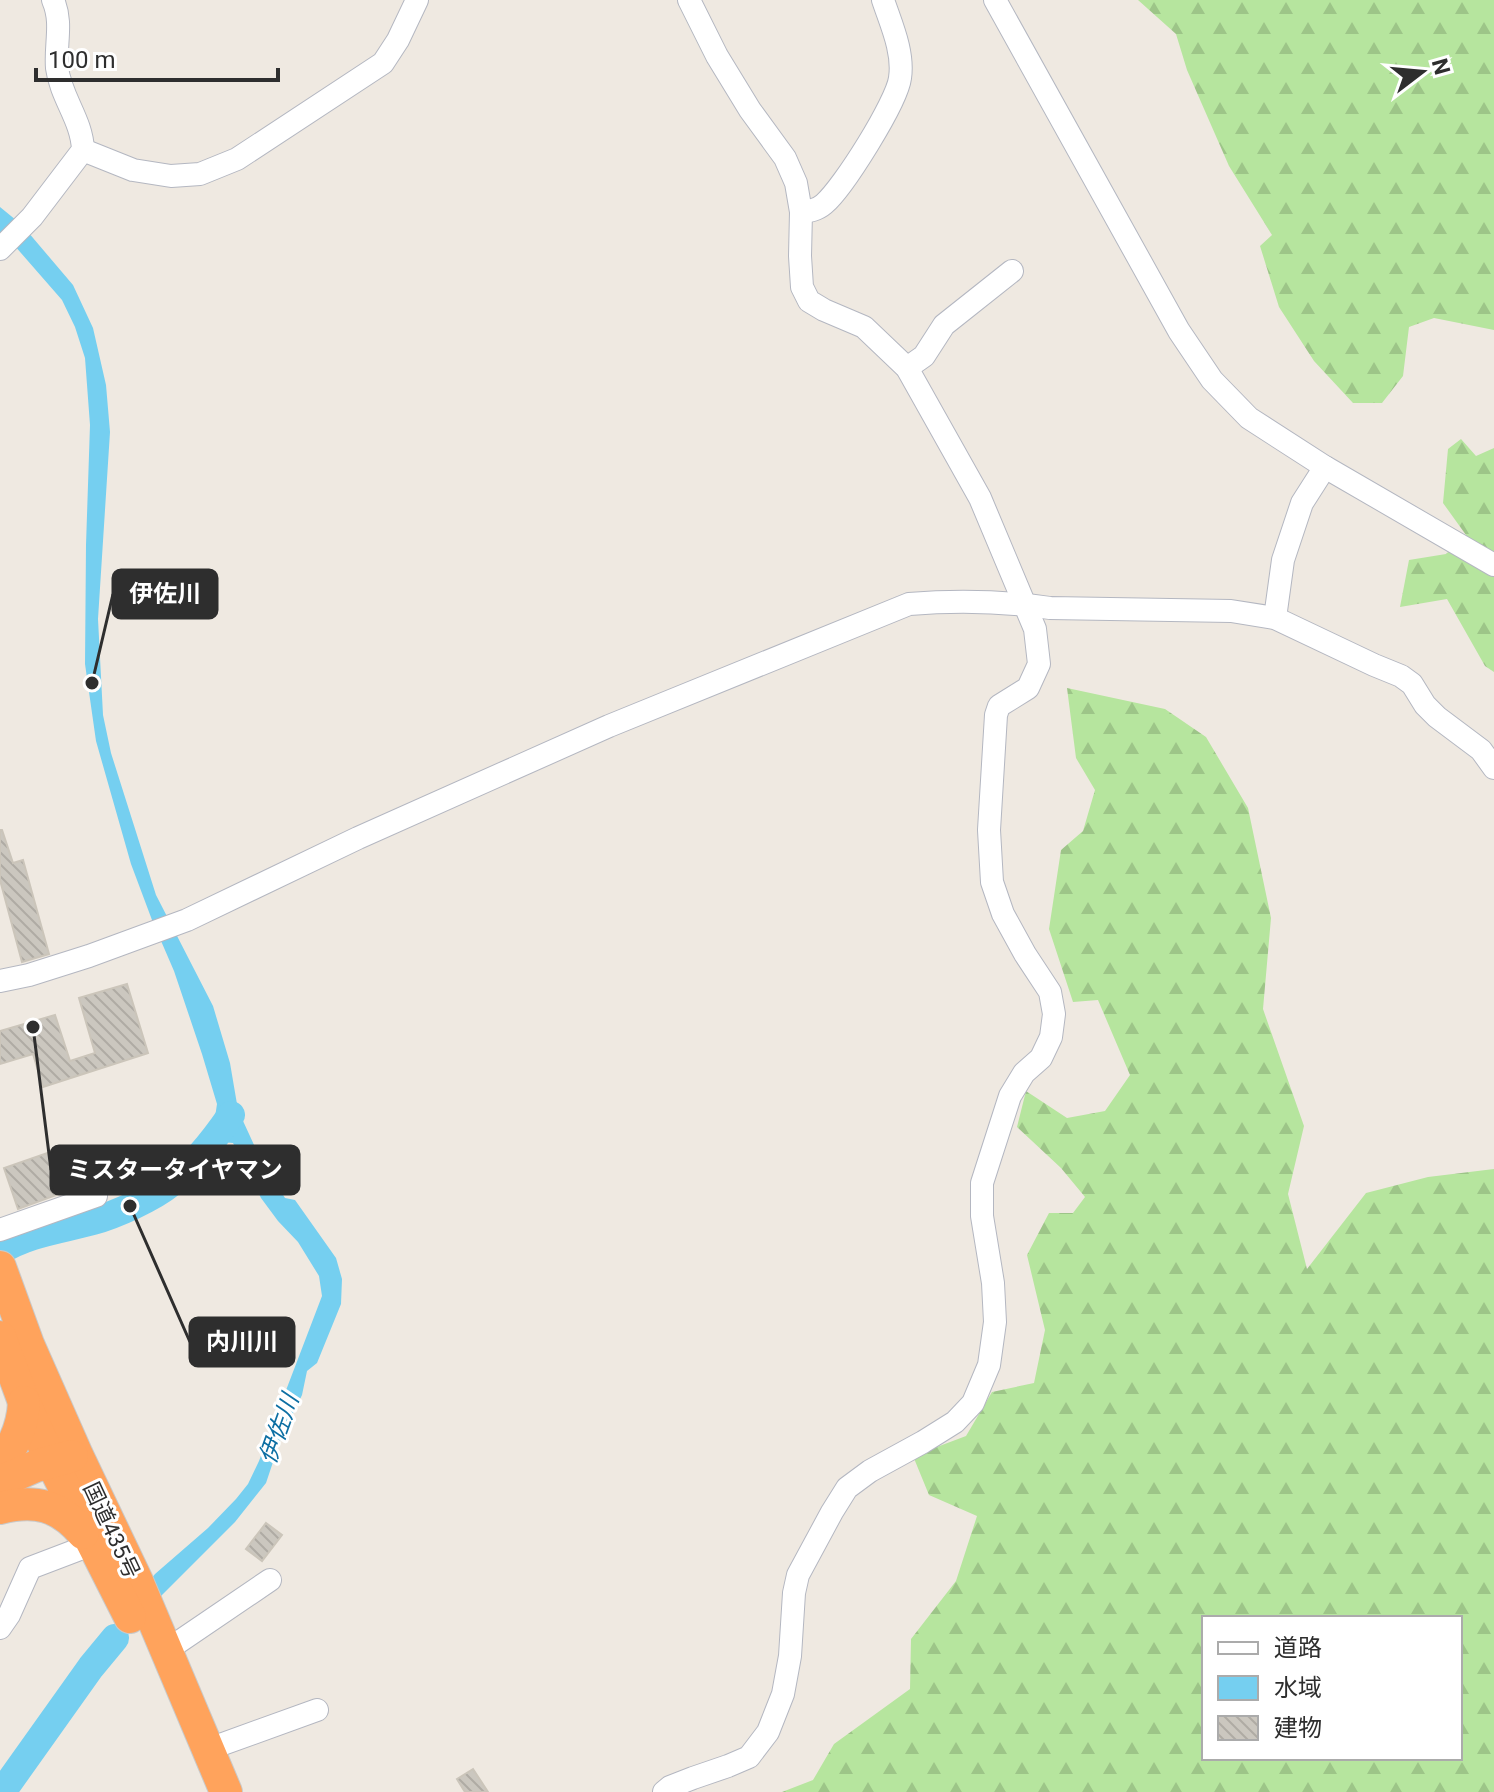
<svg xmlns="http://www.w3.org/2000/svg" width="1494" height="1792" font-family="Roboto,'Noto Sans JP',sans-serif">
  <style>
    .forest { fill: url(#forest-firs); fill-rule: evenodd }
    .water { fill: #75cff0 }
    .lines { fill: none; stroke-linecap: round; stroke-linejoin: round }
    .river { stroke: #75cff0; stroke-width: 28 }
    .building { fill: url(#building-back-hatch); stroke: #cbc5ba; stroke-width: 2 }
    .minor-casing { stroke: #b4b7c1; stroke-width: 24 }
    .highway-casing { stroke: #c9c9c9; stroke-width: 34 }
    .minor { stroke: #fff; stroke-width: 22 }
    .highway { stroke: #ffa35c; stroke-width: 32 }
    .labels { text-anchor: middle; stroke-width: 6; stroke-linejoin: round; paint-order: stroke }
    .street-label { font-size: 22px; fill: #2e2e2e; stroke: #fff }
    .water-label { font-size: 24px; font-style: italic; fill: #0d6fa3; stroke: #fff }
    .leader { fill: none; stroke: #2e2e2e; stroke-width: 3 }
    .callout-dot { fill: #2e2e2e; stroke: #fff; stroke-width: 3 }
    .callout { fill: #2e2e2e; stroke: #2e2e2e; stroke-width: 3 }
    .callout-label { font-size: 24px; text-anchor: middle; font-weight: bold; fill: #fff }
  </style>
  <defs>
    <pattern id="forest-firs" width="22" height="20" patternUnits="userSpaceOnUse" patternTransform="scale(2)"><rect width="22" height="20" fill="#b6e59e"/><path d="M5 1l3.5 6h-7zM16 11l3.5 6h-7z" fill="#9dc588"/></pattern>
    <pattern id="building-back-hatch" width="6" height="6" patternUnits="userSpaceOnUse" patternTransform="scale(2)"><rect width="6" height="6" fill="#cbc7bf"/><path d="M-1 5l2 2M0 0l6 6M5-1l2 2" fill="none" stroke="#afaba4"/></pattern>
  </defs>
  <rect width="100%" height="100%" fill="#efe9e1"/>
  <g class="forest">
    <polygon points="1138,0 1494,0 1494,330 1434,318 1409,327 1403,376 1382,403 1353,403 1314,361 1279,307 1260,246 1272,235 1229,166 1187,70 1176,34"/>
    <polygon points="1461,439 1476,456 1494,448 1494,672 1485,666 1447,599 1400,607 1409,560 1446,554 1466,535 1443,503 1448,449"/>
    <path d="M1067,688l98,21 41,28 42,71 23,110 -8,91 41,117 -16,68 19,75 59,-76 62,-16 66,-8v623h-712l31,-12 21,-36 76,-55 1,-50 45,-58 21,-65 -48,-21 -16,-39 53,-20 26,-44 42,-9 11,-53 -18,-75 22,-42h24l12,-16 -24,-29 -44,-41 9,-36 41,27 38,-7 25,-36 -32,-75 -25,2 -24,-73 12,-79 22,-19 12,-41 -19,-32zM1204,1618h256v140h-256z"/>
  </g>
  <polygon class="water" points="0,207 22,225 73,285 93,328 106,385 110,432 98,619 103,715 111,753 156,895 213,1006 230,1063 238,1110 261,1160 285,1198 295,1200 336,1258 342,1279 341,1304 317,1363 307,1371 302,1395 281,1438 266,1483 235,1522 162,1595 106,1658 91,1667 100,1643 155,1574 208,1528 236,1499 248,1484 259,1461 322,1296 319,1276 298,1242 278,1221 261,1198 233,1143 221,1142 214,1124 217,1104 202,1054 174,971 152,920 131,864 96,741 85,664 86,545 90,425 85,358 75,327 62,300 14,245 0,234"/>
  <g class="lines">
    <g class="river">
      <path d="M0,1251c29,-18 60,-21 93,-30 22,-6 60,-23 77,-37 24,-19 44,-44 61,-69"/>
      <polyline points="2,1792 91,1667 115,1638"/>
    </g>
  </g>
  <g class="building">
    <polygon points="0,830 2,830 13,863 23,860 49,954 22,962 0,880"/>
    <polygon points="127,984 148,1053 43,1087 33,1054 0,1064 0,1031 55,1015 70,1061 95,1053 79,998"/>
    <polygon points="56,1150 70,1190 18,1209 4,1168"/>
    <polygon points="266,1523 282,1535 262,1561 246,1549"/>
    <polygon points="473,1769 488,1792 465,1792 457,1779"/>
  </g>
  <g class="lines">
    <defs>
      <g id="minor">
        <polyline points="995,0 1179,331 1212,380 1249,418 1325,467 1494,565"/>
        <polyline points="83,150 133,170 171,176 200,174 237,159 383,63 398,40 417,0"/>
        <path d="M801,212c9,-1 16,-2 23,-8 19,-16 73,-102 76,-126 4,-26 -9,-54 -17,-78"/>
        <path d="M0,249l32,-32 51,-67c-1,-30 -22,-52 -26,-82 -2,-24 6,-45 -4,-68"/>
        <polyline points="907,368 924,356 944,325 1012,271"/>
        <polyline points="1275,618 1374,665 1401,676 1412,684 1425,705 1437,717 1481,750 1494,768"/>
        <path d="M0,981l29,-6 60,-19 98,-36 171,-82 251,-112 300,-122c47,-4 94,-3 141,4l181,3 44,7 8,-58 19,-57 23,-36"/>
        <polyline points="0,1230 96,1196"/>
        <polyline points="0,1628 9,1615 30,1568 93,1544"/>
        <polyline points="167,1650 270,1580"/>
        <polyline points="209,1749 317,1710"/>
        <polyline points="664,1792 670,1787 693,1778 728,1766 749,1757 768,1732 783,1694 790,1656 794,1593 798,1575 832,1512 847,1488 870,1471 923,1442 955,1422 973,1403 989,1365 995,1322 993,1283 982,1216 982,1183 1010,1096 1024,1073 1041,1058 1051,1037 1054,1014 1050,992 1025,954 1003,914 992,882 989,830 996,715 999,706 1028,688 1039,664 1035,629 980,498 907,368 864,327 824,310 809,301 802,287 800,256 801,212 796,183 785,158 750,110 717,56 689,0"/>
      </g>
      <g id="highway">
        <polyline points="0,1267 28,1344 77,1455 137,1581 226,1792"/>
        <polyline points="0,1337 24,1402 51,1461 130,1617"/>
        <path d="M0,1463c15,-18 23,-37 24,-61"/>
        <polyline points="0,1482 36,1466 72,1456"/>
        <path d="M0,1508c35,-9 59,-3 83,25"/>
      </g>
    </defs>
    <use href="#minor" class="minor-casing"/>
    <use href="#highway" class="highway-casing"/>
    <use href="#minor" class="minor"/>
    <use href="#highway" class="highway"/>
  </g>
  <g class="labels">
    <g class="street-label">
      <text transform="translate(112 1530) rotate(65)" y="8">国道435号</text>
    </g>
    <g class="water-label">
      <text transform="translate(279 1429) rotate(-70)" y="8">伊佐川</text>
    </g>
  </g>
  <path class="leader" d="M92 683L113 594M33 1027L51 1170M130 1206L190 1342"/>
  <g class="callout-dot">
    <circle cx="92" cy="683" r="8"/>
    <circle cx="33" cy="1027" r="8"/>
    <circle cx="130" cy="1206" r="8"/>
  </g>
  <g class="callout">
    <rect x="113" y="570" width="104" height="48" rx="8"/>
    <rect x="51" y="1146" width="248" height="48" rx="8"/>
    <rect x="190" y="1318" width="104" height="48" rx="8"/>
  </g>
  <g class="callout-label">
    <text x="165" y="602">伊佐川</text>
    <text x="175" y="1178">ミスタータイヤマン</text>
    <text x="242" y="1350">内川川</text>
  </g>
  <rect x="1202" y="1616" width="260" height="144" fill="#ffffff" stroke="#ababab" stroke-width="2"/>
  <rect x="1218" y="1642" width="40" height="12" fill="#ffffff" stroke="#ababab" stroke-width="2"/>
  <text x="1274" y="1656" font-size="24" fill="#2e2e2e">道路</text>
  <rect x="1218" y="1676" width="40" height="24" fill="#75cff0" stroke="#ababab" stroke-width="2"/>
  <text x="1274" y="1696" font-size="24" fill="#2e2e2e">水域</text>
  <rect x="1218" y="1716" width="40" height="24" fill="url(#building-back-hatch)" stroke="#ababab" stroke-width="2"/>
  <text x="1274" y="1736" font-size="24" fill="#2e2e2e">建物</text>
  <g transform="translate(1422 72) rotate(74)" stroke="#ffffff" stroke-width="6" paint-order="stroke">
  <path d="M0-6L14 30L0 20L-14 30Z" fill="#2e2e2e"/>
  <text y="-12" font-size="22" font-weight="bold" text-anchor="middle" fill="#2e2e2e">N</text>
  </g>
  <path d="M36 68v12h242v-12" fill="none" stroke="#2e2e2e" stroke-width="4"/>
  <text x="48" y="68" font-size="24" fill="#2e2e2e" stroke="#ffffff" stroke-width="6" paint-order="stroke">100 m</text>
</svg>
